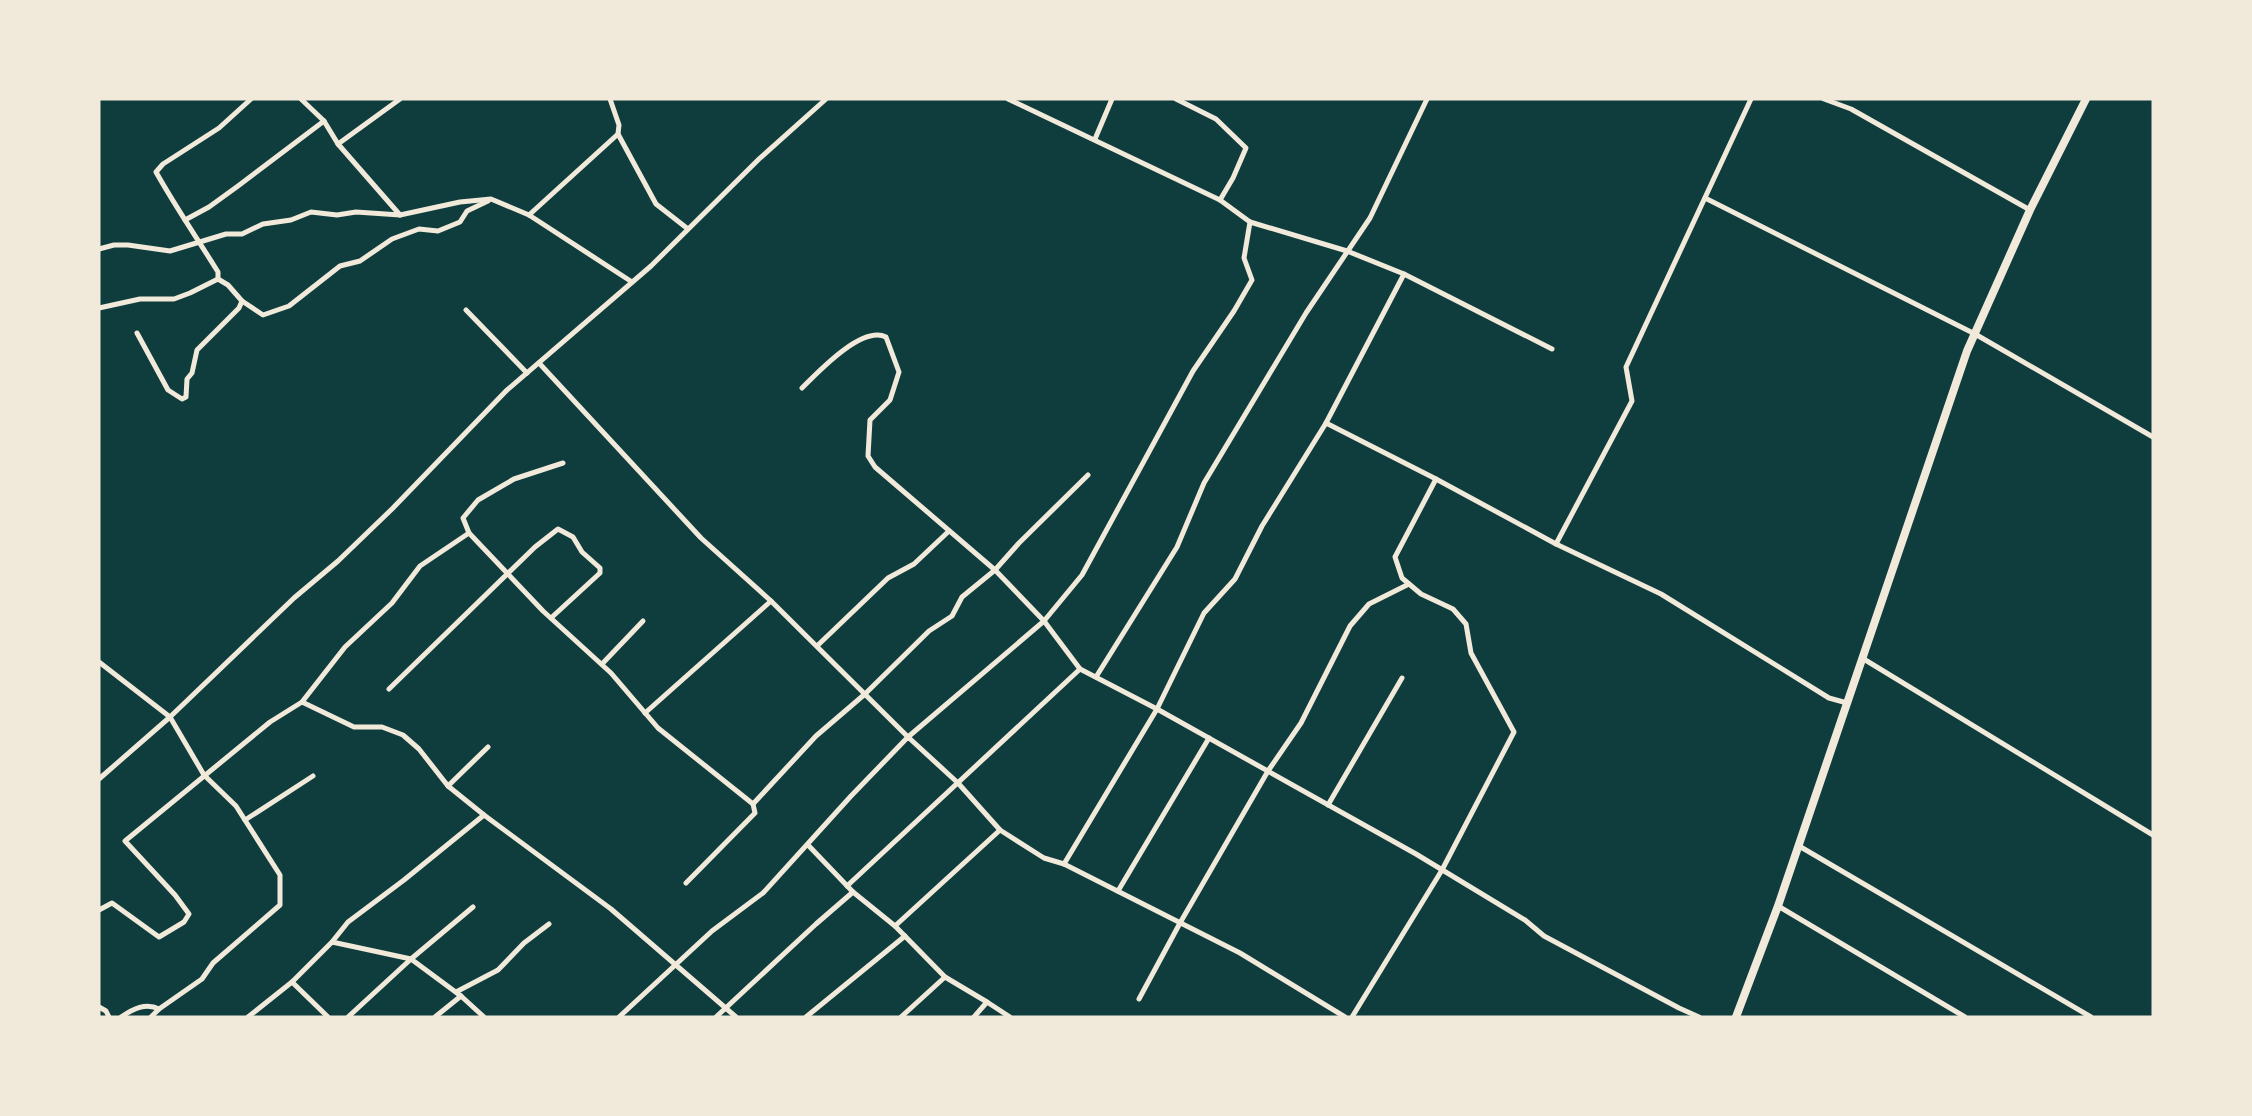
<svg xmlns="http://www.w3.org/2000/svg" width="2252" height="1116" font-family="Manrope,sans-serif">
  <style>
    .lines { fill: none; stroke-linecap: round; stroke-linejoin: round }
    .minor { stroke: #f1e9da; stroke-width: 5 }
    .secondary { stroke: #f1e9da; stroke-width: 8 }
  </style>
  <rect width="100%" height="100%" fill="#0f3d3e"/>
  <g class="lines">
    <g class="minor">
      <polyline points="301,99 324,121 338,144 400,215"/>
      <polyline points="1176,99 1216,119 1246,148 1233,178 1220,200"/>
      <polyline points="1824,99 1851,109 2030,210"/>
      <polyline points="618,134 656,204 688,229"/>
      <polyline points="1095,139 1112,99"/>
      <polyline points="338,144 400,99"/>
      <polyline points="1705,198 1975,334 2153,437"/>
      <polyline points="529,215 618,134 619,125 610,99"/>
      <polyline points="185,220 209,207 238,186 324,121"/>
      <polyline points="1250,222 1347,251 1404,274 1552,349"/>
      <polyline points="99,249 114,245 128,245 170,251 226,234 242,234 263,224 291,220 311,212 337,215 356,212 400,215 460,202 491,199 529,215 632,282"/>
      <path d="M218,279v-7c-21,-34 -43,-66 -62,-100l7,-8 56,-36 32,-29"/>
      <polyline points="99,308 140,299 174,299 190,293 218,279 228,285 242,301 263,315 289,306 340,266 360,261 392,239 419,229 438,231 460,222 467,211 488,201"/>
      <polyline points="466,310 527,373"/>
      <polyline points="137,333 168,390 182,399 186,397 187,379 192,373 197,350 239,308 242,301"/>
      <polyline points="539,363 701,538 771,601"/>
      <path d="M802,388c16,-16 60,-63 84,-51l13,35 -9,28 -20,20 -2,36 7,11 120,103 49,51 36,48 77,40 259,145 109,66 19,16 135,72 20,9"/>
      <polyline points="1326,423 1436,479 1556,544 1661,594 1829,698 1847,703"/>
      <polyline points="563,463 514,479 478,500 463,518 469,533 543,611 611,673 658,728 753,804"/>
      <polyline points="1556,544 1632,401 1626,367 1751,99"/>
      <polyline points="817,646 888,578 914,564 949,531"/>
      <polyline points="1862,658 2153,835"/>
      <polyline points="99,662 170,717 204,775 236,806 280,875 280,905 213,963 202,979 159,1009 151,1017"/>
      <polyline points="602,664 643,621"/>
      <polyline points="1096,677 1177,547 1204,483 1306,313 1370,218 1427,99"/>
      <polyline points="389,689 535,547 558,529 573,537 582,552 600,568 600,573 551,618"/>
      <polyline points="302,702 354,727 382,727 403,735 419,749 448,786 484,815 611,909 736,1017"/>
      <polyline points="645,713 771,601 908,737 1044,621 1082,575 1193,371 1234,311 1252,280 1244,258 1250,222 1220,200 1008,99"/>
      <polyline points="99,779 170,717 294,598 338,561 392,509 506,391 651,266 759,159 826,99"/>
      <polyline points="448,786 488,747"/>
      <polyline points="1328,805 1402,678"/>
      <polyline points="245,820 313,776"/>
      <polyline points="808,845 853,892 895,926 945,977 987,1002"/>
      <polyline points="1799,846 2091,1017"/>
      <polyline points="1064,864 1157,709 1204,613 1235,579 1262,526 1326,423 1404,274"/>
      <polyline points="686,883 755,813 753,804 816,736 865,694 929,631 952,616 962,597 995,570 1019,543 1088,475"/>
      <polyline points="847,886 1080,669"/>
      <polyline points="1118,891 1209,738"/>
      <polyline points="1778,906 1965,1017"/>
      <polyline points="99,910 112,903 159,937 184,922 189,914 175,895 125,841 270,722 302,702 345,647 392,603 420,566 469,533"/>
      <polyline points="895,926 1000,830"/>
      <polyline points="332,942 348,922 404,880 484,815"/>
      <polyline points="292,982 328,1017"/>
      <polyline points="456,992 498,970 524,943 549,924"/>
      <polyline points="1139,999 1180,923 1268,771 1301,723 1350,626 1369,604 1409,584"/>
      <polyline points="99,1007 106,1011 109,1017"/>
      <path d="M121,1017c12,-8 25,-15 38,-8"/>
      <polyline points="248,1017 292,982 332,942 411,959 461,996 484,1017"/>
      <polyline points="348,1017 411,959 473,907"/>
      <polyline points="435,1017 461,996"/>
      <polyline points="619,1017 712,931 763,893 851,796 908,737 958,783 1000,830 1044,858 1064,864 1240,953 1345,1017"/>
      <polyline points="716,1017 816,924 853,892"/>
      <polyline points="806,1017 905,936"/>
      <polyline points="901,1017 945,977"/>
      <polyline points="974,1017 987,1002 1010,1017"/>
      <polyline points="1352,1017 1442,870 1514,732 1471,653 1466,624 1453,609 1421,594 1402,578 1395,557 1436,479"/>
    </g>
    <polyline class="secondary" points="1736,1017 1778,906 1967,351 2030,210 2086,99"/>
  </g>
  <rect width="2252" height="1116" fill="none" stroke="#f1e9da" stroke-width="201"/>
</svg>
